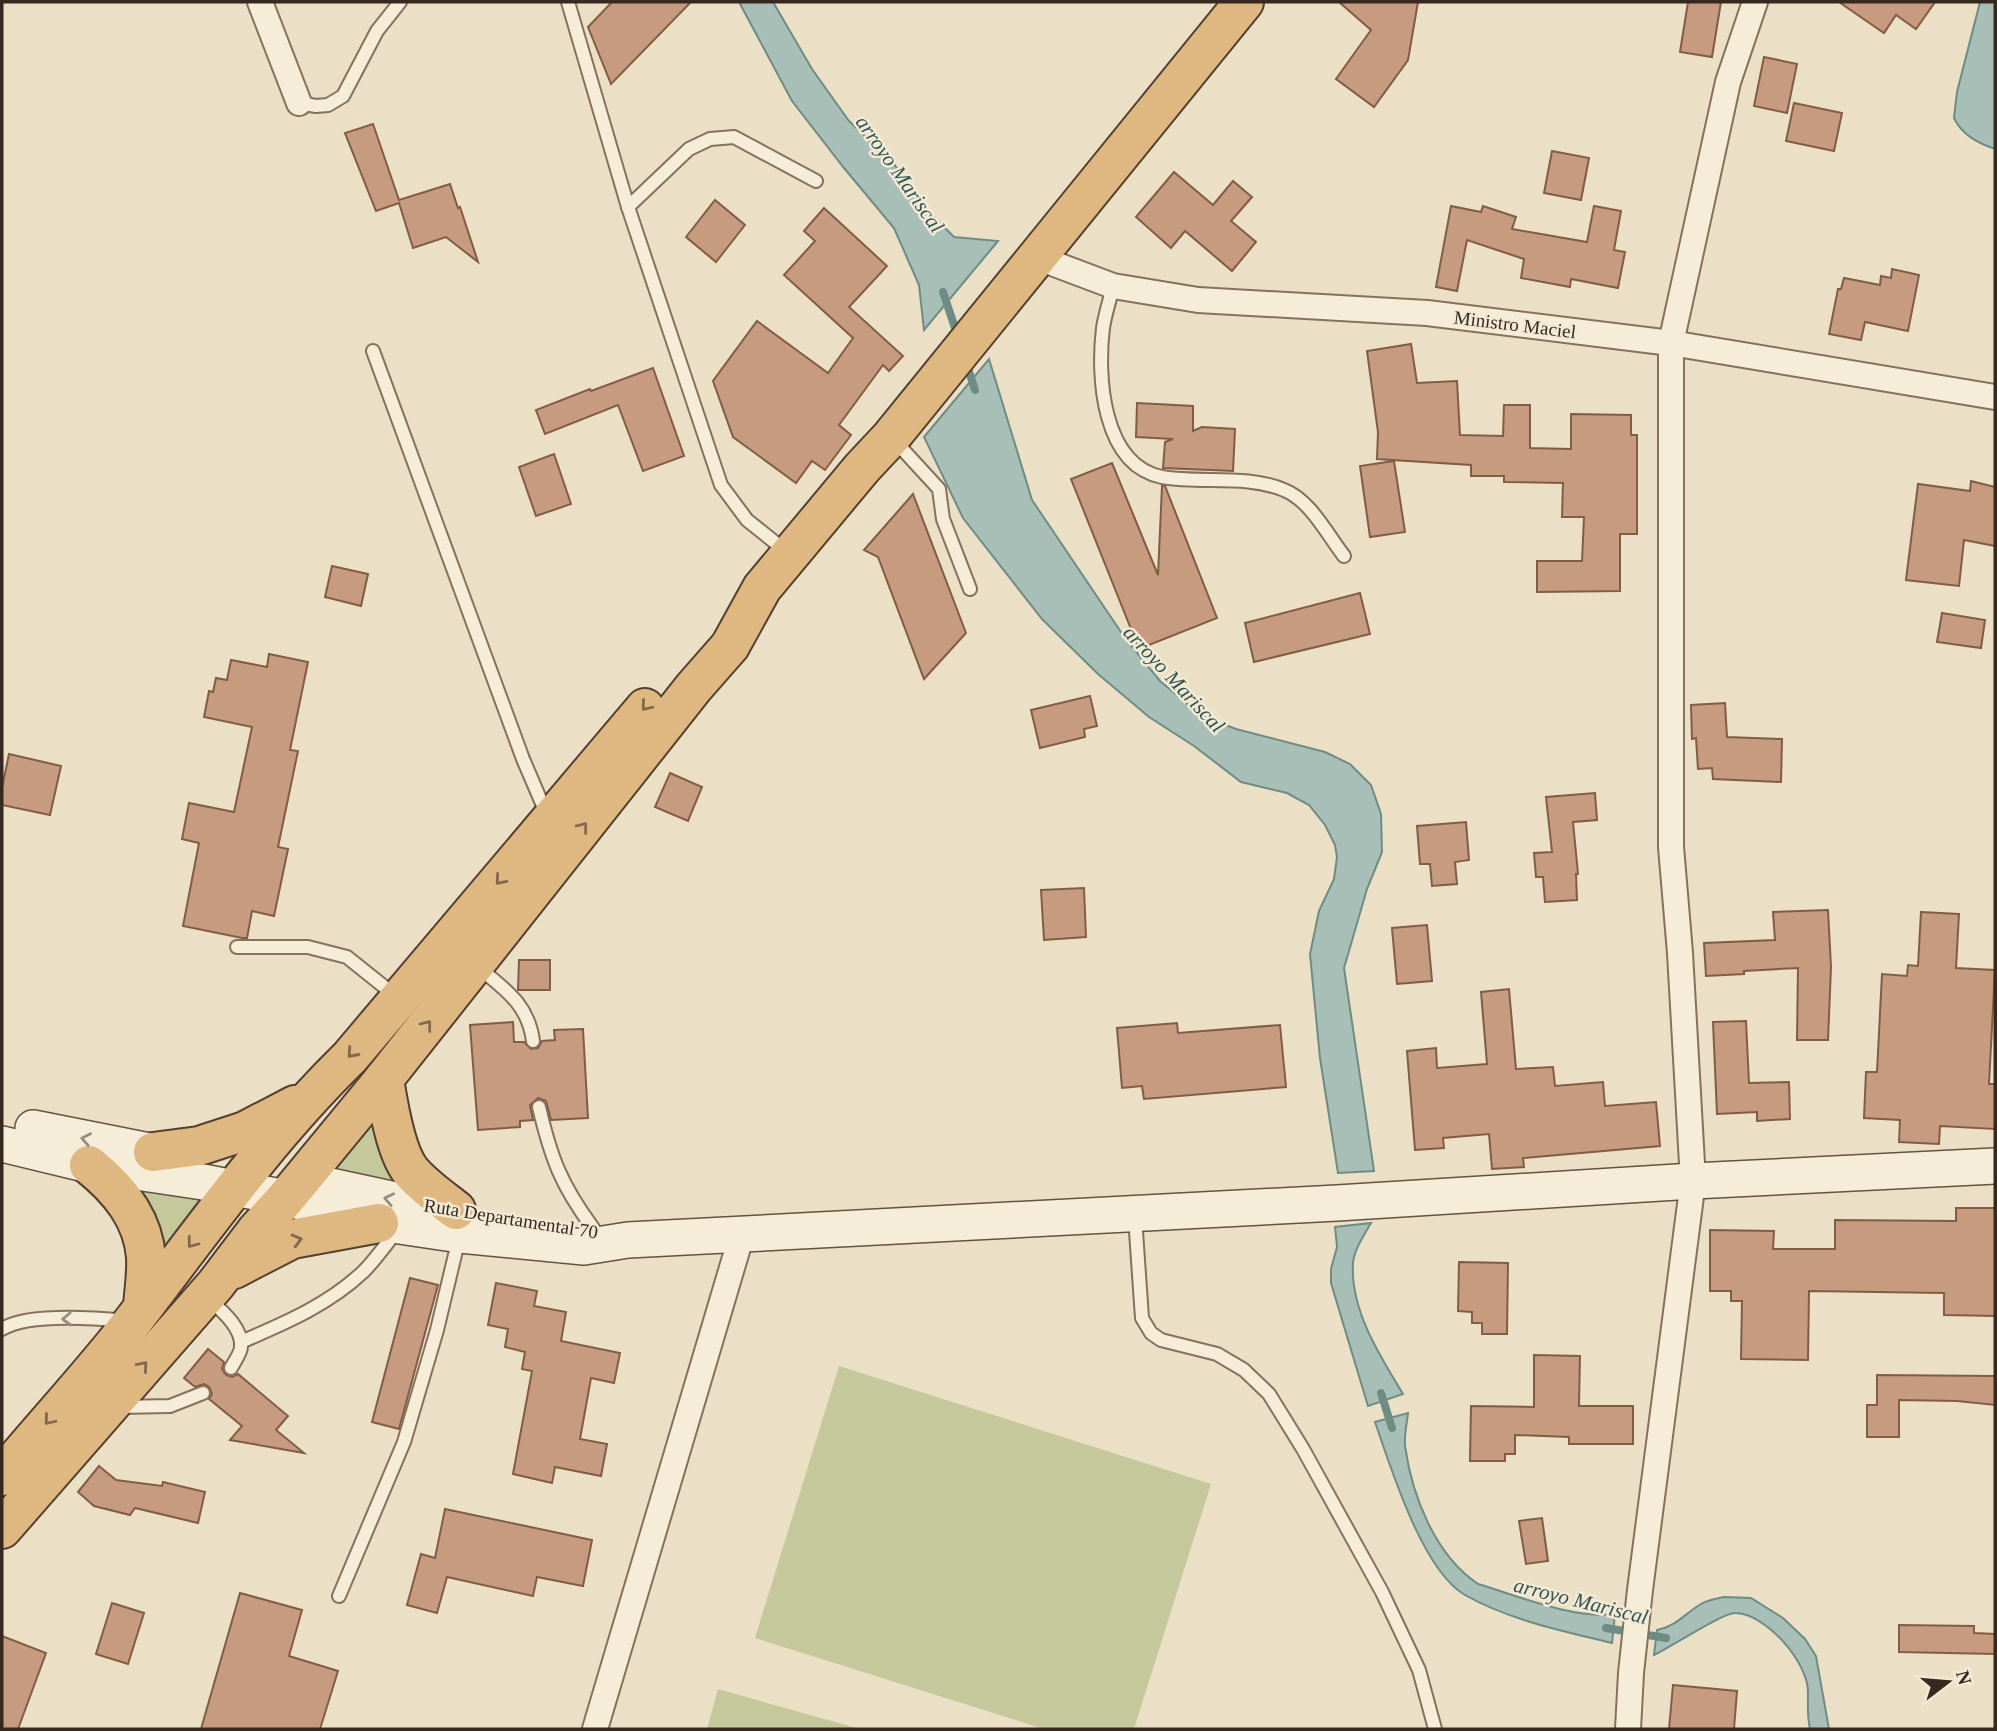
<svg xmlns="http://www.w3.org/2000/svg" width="1997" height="1731" font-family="'Times New Roman',serif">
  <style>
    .green { fill: #c4c89b }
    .water { fill: #a7bfb7; stroke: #6f8c84; stroke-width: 2 }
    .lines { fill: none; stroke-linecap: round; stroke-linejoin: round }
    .stream { stroke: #6f8c84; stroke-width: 8 }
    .building { fill: #c69b7f; stroke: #825c45; stroke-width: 2 }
    .service-casing { stroke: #85715d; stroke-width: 16 }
    .minor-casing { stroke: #85715d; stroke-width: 28 }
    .secondary-casing { stroke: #665240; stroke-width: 38 }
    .trunk-casing { stroke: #534031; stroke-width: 42 }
    .service { stroke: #f6edd9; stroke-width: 12 }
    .minor { stroke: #f6edd9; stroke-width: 24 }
    .secondary { stroke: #f6edd9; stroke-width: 35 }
    .trunk { stroke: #dfb780; stroke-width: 38 }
    .oneway { stroke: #82694b }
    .oneway2 { stroke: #968c7c }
    .labels { text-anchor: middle; stroke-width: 5; stroke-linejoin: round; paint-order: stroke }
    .street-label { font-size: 19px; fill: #362a20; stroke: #f3e9d5 }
    .water-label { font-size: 21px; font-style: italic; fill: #305451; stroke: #f3e9d5 }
  </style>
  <rect width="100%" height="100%" fill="#ebdfc6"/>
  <g class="green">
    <polygon points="377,1110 404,1190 320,1174"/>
    <polygon points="124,1183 211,1200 153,1273"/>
    <polygon points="839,1366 1211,1484 1134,1729 1044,1729 755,1638"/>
    <polygon points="718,1689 860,1729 707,1729"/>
  </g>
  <g class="water">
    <polygon points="739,2 773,2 812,69 849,121 894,164 918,201 954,237 998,241 924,330 919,285 894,228 844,168 792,101"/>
    <path d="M1980,2h15v147c-17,-6 -33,-14 -41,-31l3,-26z"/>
    <polygon points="989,359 1032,500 1125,638 1160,681 1202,716 1236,729 1325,752 1350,764 1371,785 1381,814 1382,852 1367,889 1344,968 1374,1171 1338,1173 1320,1058 1310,954 1319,911 1334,879 1337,857 1335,845 1325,825 1309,805 1287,793 1241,782 1194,746 1149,717 1098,674 1042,619 963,518 924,437"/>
    <path d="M1371,1223c-7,12 -17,27 -18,40 -3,47 27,93 50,131l-35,12 -37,-123v-14l6,-22 -2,-20z"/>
    <path d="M1408,1413c-1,10 -4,22 -3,33 7,50 30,109 73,138 41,12 94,35 137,30l-3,29c-49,-12 -103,-23 -147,-48 -43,-25 -74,-127 -90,-173z"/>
    <path d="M1724,1597l27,1 32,20 22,21 11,17 13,73h-19c-3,-13 -2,-24 -2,-37 0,-30 -42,-78 -72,-79 -13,-1 -66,35 -82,42l3,-25c20,-4 27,-16 44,-26 7,-4 15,-5 23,-7z"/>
  </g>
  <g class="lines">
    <g class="stream">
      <polyline points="943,292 958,337"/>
      <polyline points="966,362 975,390"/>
      <polyline points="1381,1393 1392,1428"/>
      <polyline points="1606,1628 1666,1638"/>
    </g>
  </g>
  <g class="building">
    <polygon points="612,2 691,2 611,84 588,27"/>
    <polygon points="1339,2 1418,2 1408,60 1374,107 1336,79 1371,30"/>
    <polygon points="1688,2 1721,2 1712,57 1680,52"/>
    <polygon points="1839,2 1935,2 1916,29 1896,15 1884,33"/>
    <polygon points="1764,57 1797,64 1787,113 1754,106"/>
    <polygon points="1794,103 1842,113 1834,151 1786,141"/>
    <polygon points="373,124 399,200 450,184 458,208 460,207 478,262 446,237 413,248 399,203 376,211 345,133"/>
    <polygon points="1552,151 1589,158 1581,200 1544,193"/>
    <polygon points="1174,172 1213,205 1233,181 1252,197 1231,221 1256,242 1232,271 1185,231 1171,248 1136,217"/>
    <polygon points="715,200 745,225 716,262 686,237"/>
    <polygon points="1451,206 1481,212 1483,206 1516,217 1512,229 1587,242 1594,206 1621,211 1614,250 1625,252 1618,288 1571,279 1570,287 1521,278 1524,259 1467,240 1457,291 1436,287"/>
    <polygon points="824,208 887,266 849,307 903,356 889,371 883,365 839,425 851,435 825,470 812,461 796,483 733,437 713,381 757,321 828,373 853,338 784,275 815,241 804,231"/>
    <polygon points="1892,269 1919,275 1908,331 1865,322 1861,340 1829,334 1838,289 1841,289 1844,278 1880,285 1881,276 1891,278"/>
    <polygon points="1411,344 1417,383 1457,381 1460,435 1503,436 1504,405 1530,405 1530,448 1571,449 1571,414 1631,415 1631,435 1637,435 1637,534 1620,534 1620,591 1537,592 1537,561 1582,561 1584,517 1562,517 1563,483 1504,482 1504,476 1471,476 1471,465 1377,459 1378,432 1367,351"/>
    <polygon points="653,368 684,456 643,471 618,405 545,434 536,410 590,389 591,391"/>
    <polygon points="1137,403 1193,406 1193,431 1202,427 1235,429 1233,471 1163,468 1165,442 1173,439 1136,437"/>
    <polygon points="554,454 571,504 536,516 519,467"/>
    <polygon points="1394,461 1405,532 1370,537 1360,466"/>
    <polygon points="1112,463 1158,575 1162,486 1165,486 1217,618 1139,649 1071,479"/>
    <polygon points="1971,481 1995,487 1995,546 1964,540 1959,586 1906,580 1918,484 1970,491"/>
    <polygon points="913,494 966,633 924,679 878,557 864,550"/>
    <polygon points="332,566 368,574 361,606 325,597"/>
    <polygon points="1360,593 1370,634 1254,662 1245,623"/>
    <polygon points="1942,613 1985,620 1981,648 1937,642"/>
    <polygon points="269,654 308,662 290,750 298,751 278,847 288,849 274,916 252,911 247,938 242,938 183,926 199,843 182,839 189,803 234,812 252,727 204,717 209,691 213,692 216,678 227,680 231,660 267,667"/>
    <polygon points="1090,696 1097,726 1084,729 1085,737 1040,748 1031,710"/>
    <polygon points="1725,703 1727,737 1782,739 1781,782 1713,779 1712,768 1698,769 1696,738 1692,739 1691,705"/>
    <polygon points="9,754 61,766 50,815 2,805 2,788"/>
    <polygon points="670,773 702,787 688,821 655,807"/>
    <polygon points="1595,793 1597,820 1573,822 1578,874 1576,874 1577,900 1545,902 1543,877 1536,877 1534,853 1552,852 1546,797"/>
    <polygon points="1466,822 1469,860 1455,862 1457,884 1432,886 1430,864 1420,864 1417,826"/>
    <polygon points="1084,888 1086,937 1044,940 1041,890"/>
    <polygon points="1828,910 1831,967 1828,1040 1797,1040 1798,968 1744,971 1744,974 1706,976 1704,943 1775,940 1773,912"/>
    <polygon points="1921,912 1959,914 1956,968 1995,970 1989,1084 1995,1084 1995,1129 1940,1126 1939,1144 1899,1142 1900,1120 1864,1118 1866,1072 1877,1072 1882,974 1907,976 1908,965 1918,966"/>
    <polygon points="1427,925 1432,981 1397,984 1392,928"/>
    <polygon points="519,960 550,960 550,990 518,990"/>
    <polygon points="1509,989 1516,1069 1553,1067 1555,1086 1603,1082 1605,1106 1656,1102 1660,1146 1523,1158 1524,1167 1492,1169 1489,1134 1443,1138 1444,1148 1415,1150 1407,1051 1436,1048 1437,1068 1487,1064 1481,992"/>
    <polygon points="1746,1021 1749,1083 1789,1082 1790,1119 1757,1121 1757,1112 1717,1114 1713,1022"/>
    <polygon points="513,1022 514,1042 524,1042 531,1049 538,1048 542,1041 555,1040 554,1030 583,1029 588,1118 551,1120 546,1101 538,1098 530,1105 533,1120 520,1121 520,1127 478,1130 470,1025"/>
    <polygon points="1177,1023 1178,1033 1280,1025 1286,1087 1144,1099 1142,1086 1122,1088 1117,1028"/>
    <polygon points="1956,1208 1995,1208 1995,1316 1944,1315 1944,1293 1809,1291 1808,1360 1741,1359 1742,1301 1731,1301 1731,1291 1710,1291 1710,1230 1774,1231 1773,1249 1835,1249 1835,1220 1956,1221"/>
    <polygon points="1459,1262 1508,1263 1507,1334 1482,1334 1482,1323 1472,1323 1472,1312 1458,1311"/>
    <polygon points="410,1278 438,1285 399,1429 372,1422"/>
    <polygon points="496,1283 537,1291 534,1306 566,1312 561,1341 620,1353 614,1383 591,1378 580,1439 607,1444 601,1476 555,1467 552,1483 513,1474 532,1371 522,1369 525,1352 505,1347 508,1329 488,1325"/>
    <polygon points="208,1349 224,1362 222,1369 226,1375 232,1377 238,1374 288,1416 276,1430 304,1453 230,1440 242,1426 209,1399 212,1394 209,1387 204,1384 195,1387 184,1378"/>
    <polygon points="1534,1355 1580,1356 1579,1406 1633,1406 1633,1444 1569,1444 1569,1437 1515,1435 1515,1454 1505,1454 1505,1461 1470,1461 1471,1406 1534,1407"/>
    <polygon points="1877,1375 1995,1376 1995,1405 1957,1401 1899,1400 1899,1437 1867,1437 1867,1405 1877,1405"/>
    <polygon points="99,1466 116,1480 162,1486 163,1482 205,1492 198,1523 135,1508 130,1515 94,1506 78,1492"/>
    <polygon points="445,1509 592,1540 583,1586 537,1577 533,1596 447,1577 437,1613 407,1605 421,1554 435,1558"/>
    <polygon points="1542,1518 1548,1561 1526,1564 1519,1521"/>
    <polygon points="240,1593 302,1610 289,1656 338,1671 320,1729 201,1729"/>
    <polygon points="112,1603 144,1613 128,1664 96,1654"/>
    <polygon points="1899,1625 1974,1626 1974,1633 1995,1634 1995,1654 1899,1652"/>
    <polygon points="2,1636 46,1653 18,1729 2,1729"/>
    <polygon points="1673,1685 1737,1691 1734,1729 1669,1729"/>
  </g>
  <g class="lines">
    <defs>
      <g id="service">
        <polyline points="568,2 628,207 721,485 747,520 787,552"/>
        <polyline points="299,103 316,106 328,105 343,96 377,31 400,2"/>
        <polyline points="628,207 689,149 710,139 734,137 816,181"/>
        <path d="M1113,286c-3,14 -8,28 -10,42 -6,48 -1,137 59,149 40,7 84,-3 122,13 26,10 43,44 60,66"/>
        <polyline points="373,351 523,759 547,815"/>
        <polyline points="894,440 939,489 943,519 970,589"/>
        <polyline points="237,947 308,947 347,957 397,997"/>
        <path d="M477,966c27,23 51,37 56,75"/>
        <path d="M539,1107c12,51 22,78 54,121"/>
        <polyline points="1135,1217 1142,1318 1151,1333 1161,1340 1217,1354 1244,1370 1269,1394 1303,1449 1382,1592 1419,1670 1435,1729"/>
        <path d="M209,1299c12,11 34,29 32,48 0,6 -7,15 -10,21"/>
        <path d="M2,1329c26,-16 93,-11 124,-8"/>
        <path d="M241,1342c44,-19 87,-37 122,-70 13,-13 24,-29 35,-43"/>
        <polyline points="118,1407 170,1406 203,1393"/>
        <polyline points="339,1596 404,1442 437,1330 459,1238"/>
      </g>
      <g id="minor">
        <polyline points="260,2 299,103"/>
        <polyline points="1036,257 1113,286 1198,300 1427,313 1671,343 1995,397"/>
        <polyline points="595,1729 742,1234"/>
        <polyline points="1628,1729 1631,1673 1640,1590 1693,1181 1680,953 1671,847 1671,343 1728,82 1755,2"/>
      </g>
      <g id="secondary">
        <polyline points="33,1128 164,1154"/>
        <polyline points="2,1144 89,1165 203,1182 286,1198 379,1223 460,1235 584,1247 628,1240 1337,1203 1693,1181 1995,1166"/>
        <polyline points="308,1181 410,1203 452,1209"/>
      </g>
      <g id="trunk">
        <path d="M384,1079c4,25 11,71 26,91 12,15 31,28 46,40"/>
        <polyline points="153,1152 199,1146 245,1131 295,1105"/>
        <path d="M89,1165c30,24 54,53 57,92 1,17 -2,34 -3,50"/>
        <polyline points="234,1269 292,1239 379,1223"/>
        <path d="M2,1476c43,-52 90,-102 131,-155 70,-91 135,-184 217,-264l295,-349"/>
        <polyline points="2,1529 216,1284 257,1230 286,1198 384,1079 694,687 730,646 762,588 862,468 891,437 1244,2"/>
      </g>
    </defs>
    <use href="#service" class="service-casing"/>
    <use href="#minor" class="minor-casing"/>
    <use href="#secondary" class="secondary-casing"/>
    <use href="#trunk" class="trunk-casing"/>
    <use href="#service" class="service"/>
    <use href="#minor" class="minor"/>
    <use href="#secondary" class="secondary"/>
    <use href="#trunk" class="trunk"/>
  </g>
  <defs><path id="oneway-chevron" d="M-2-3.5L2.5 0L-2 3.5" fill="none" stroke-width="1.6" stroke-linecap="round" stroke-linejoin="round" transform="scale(1.75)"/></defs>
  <g class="oneway">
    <use href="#oneway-chevron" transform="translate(646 706) rotate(130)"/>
    <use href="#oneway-chevron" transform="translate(583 827) rotate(-52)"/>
    <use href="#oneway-chevron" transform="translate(500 880) rotate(131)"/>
    <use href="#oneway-chevron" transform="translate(427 1025) rotate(-52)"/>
    <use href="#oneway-chevron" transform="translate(352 1053) rotate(132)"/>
    <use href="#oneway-chevron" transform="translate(297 1240) rotate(-15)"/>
    <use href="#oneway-chevron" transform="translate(192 1243) rotate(127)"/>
    <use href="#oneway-chevron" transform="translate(143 1366) rotate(-49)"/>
    <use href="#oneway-chevron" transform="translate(49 1420) rotate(130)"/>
  </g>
  <g class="oneway2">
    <use href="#oneway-chevron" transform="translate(86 1139) rotate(-169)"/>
    <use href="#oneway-chevron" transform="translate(389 1199) rotate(-168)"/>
    <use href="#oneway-chevron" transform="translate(67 1319) rotate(178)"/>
  </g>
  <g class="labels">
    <g class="street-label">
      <text transform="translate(1515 324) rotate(7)" y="7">Ministro Maciel</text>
      <text transform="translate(511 1218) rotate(9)" y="7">Ruta Departamental 70</text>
    </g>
    <g class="water-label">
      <text transform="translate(900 174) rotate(55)" y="7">arroyo Mariscal</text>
      <text transform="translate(1174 679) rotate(47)" y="7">arroyo Mariscal</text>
      <text transform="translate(1581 1601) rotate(14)" y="7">arroyo Mariscal</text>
    </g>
  </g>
  <rect width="1997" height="1731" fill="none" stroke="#362a20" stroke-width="7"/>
  <g transform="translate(1948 1682) rotate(74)" stroke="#f3e9d5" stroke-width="5" paint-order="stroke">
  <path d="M0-5L12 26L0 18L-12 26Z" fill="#362a20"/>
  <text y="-10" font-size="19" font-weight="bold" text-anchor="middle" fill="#362a20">N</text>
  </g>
</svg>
